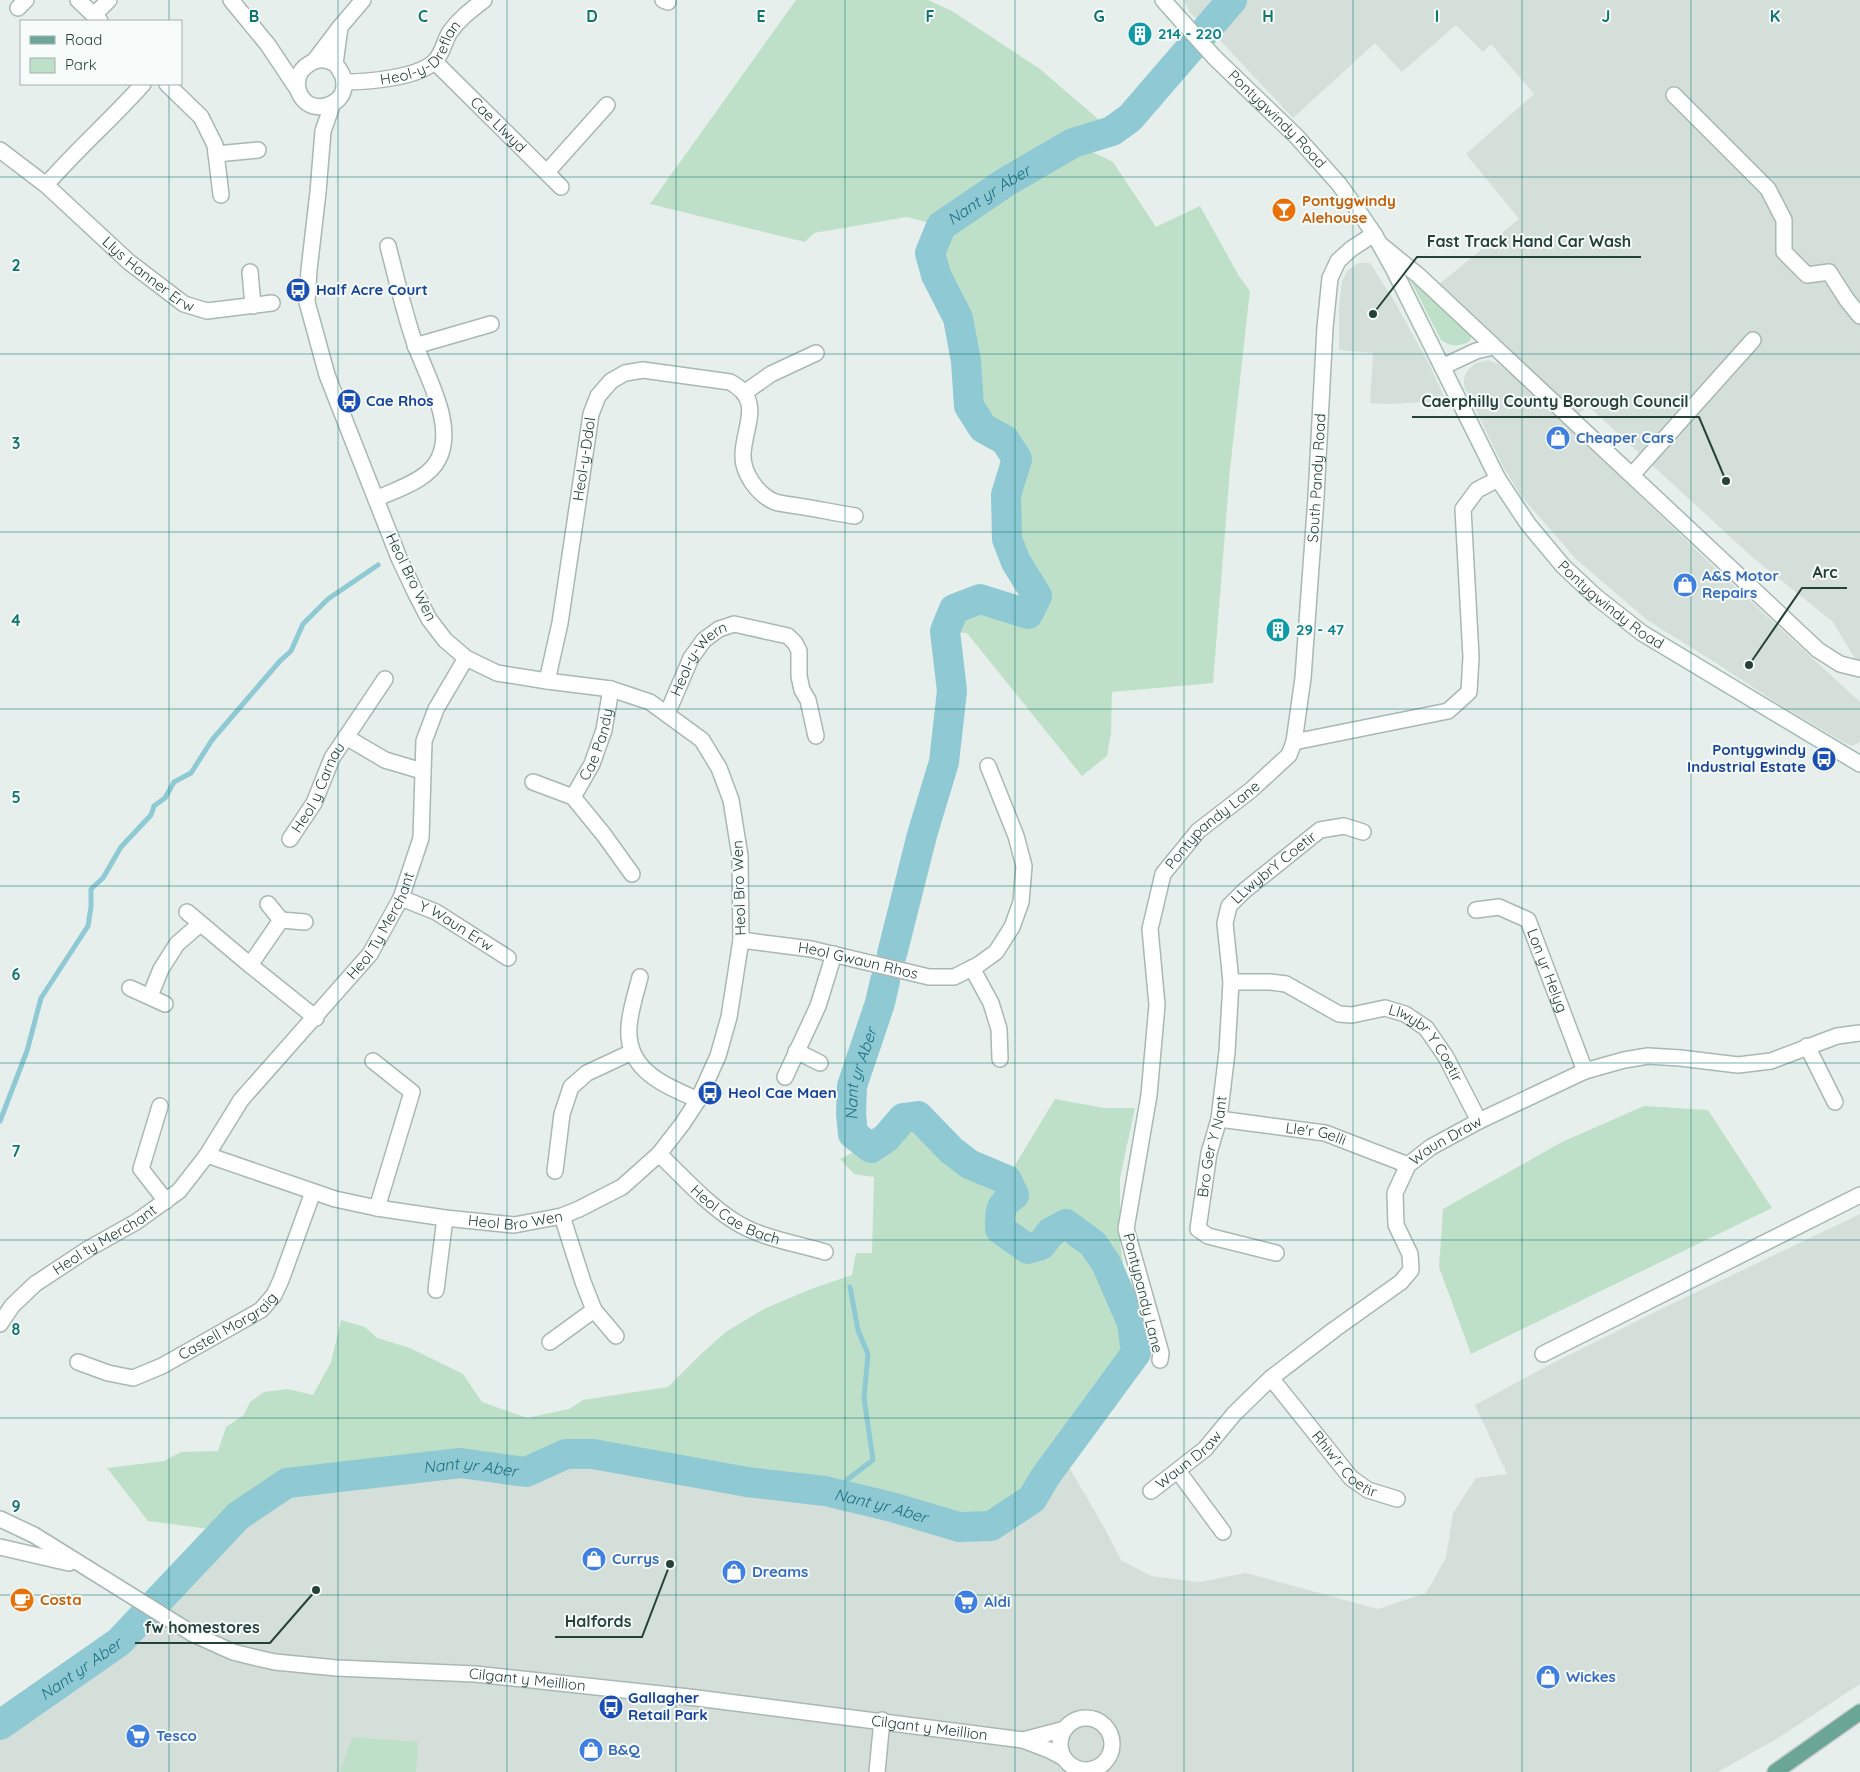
<svg xmlns="http://www.w3.org/2000/svg" width="1860" height="1772" font-family="Quicksand,sans-serif">
  <style>
    .built { fill: #d4dfda }
    .green { fill: #bfe0c8 }
    .lines { fill: none; stroke-linecap: round; stroke-linejoin: round }
    .stream { stroke: #8ec9d4; stroke-width: 5 }
    .river { stroke: #8ec9d4; stroke-width: 30 }
    .minor-casing { stroke: #a8b8b2; stroke-width: 18 }
    .secondary-casing { stroke: #a4bbb3; stroke-width: 18 }
    .primary-casing { stroke: #c2cac8; stroke-width: 18 }
    .minor { stroke: #fff; stroke-width: 15 }
    .secondary { stroke: #fff; stroke-width: 15 }
    .primary { stroke: #6aa596; stroke-width: 15 }
    .grid { fill: none; stroke: #0f766e; stroke-width: 1; stroke-opacity: 0.55 }
    .labels { text-anchor: middle; stroke-width: 4; stroke-linejoin: round; paint-order: stroke }
    .culture-label { font-size: 15px; font-weight: bold; fill: #0d838f; stroke: #f7fbf9; text-anchor: start }
    .street-label { font-size: 15px; fill: #24423a; stroke: #f7fbf9 }
    .food-label { font-size: 15px; font-weight: bold; fill: #c56008; stroke: #f7fbf9; text-anchor: start }
    .transit-label { font-size: 15px; font-weight: bold; fill: #164399; stroke: #f7fbf9; text-anchor: start }
    .shop-label { font-size: 15px; font-weight: bold; fill: #366cbe; stroke: #f7fbf9; text-anchor: start }
    .water-label { font-size: 16px; font-style: italic; fill: #1c6f80; stroke: #f7fbf9 }
    .grid-label { font-size: 16px; text-anchor: middle; font-weight: bold; fill: #0f766e; stroke: #f7fbf9; stroke-width: 4; stroke-linejoin: round; paint-order: stroke }
    .leader { fill: none; stroke: #24423a; stroke-width: 2 }
    .callout-dot { fill: #24423a; stroke: #f7fbf9; stroke-width: 2 }
    .callout-label { font-size: 16px; text-anchor: middle; font-weight: bold; fill: #24423a; stroke: #f7fbf9; stroke-width: 4; stroke-linejoin: round; paint-order: stroke }
  </style>
  <rect width="100%" height="100%" fill="#e6efeb"/>
  <g class="built">
    <polygon points="1184,0 1860,0 1860,667 1833,622 1752,557 1588,406 1629,366 1577,416 1438,285 1519,219 1466,154 1534,94 1491,44 1483,52 1456,25 1402,72 1375,43 1293,118 1216,36 1190,13"/>
    <polygon points="1359,263 1370,263 1393,299 1428,362 1446,401 1386,404 1370,403 1373,353 1339,350 1339,308 1342,281 1348,270"/>
    <polygon points="1488,360 1498,364 1523,383 1719,572 1860,702 1860,742 1852,746 1843,742 1774,701 1716,663 1647,620 1576,559 1521,496 1504,468 1464,386 1464,378 1468,370 1476,363"/>
    <polygon points="1860,1214 1860,1684 1778,1738 1718,1772 0,1772 0,1725 119,1642 238,1516 287,1483 460,1463 526,1472 566,1454 593,1454 747,1482 825,1491 892,1507 959,1527 991,1526 1032,1499 1045,1477 1062,1455 1105,1529 1121,1560 1151,1576 1199,1582 1246,1573 1378,1609 1426,1593 1446,1558 1453,1513 1476,1478 1507,1474 1475,1405 1551,1364 1659,1310"/>
  </g>
  <g class="green">
    <polygon points="796,0 928,0 952,11 1040,69 1112,131 1074,143 1113,162 1156,227 1200,206 1239,276 1250,291 1230,469 1213,683 1112,692 1111,733 1107,756 1082,776 967,633 945,631 954,609 980,599 1028,614 1037,596 1016,562 1007,539 1006,495 1017,459 1005,440 983,428 969,406 966,361 958,318 936,275 930,253 941,226 907,217 814,233 805,242 650,204"/>
    <path d="M1414,279l58,55 -2,7c-10,6 -20,6 -29,-1l-30,-59z"/>
    <polygon points="1055,1099 1104,1108 1135,1108 1120,1178 1120,1242 1136,1353 1045,1477 1032,1499 991,1526 959,1527 892,1507 825,1491 747,1482 593,1454 567,1454 526,1472 460,1463 287,1483 238,1516 224,1531 148,1521 107,1468 164,1461 181,1452 218,1451 226,1427 244,1415 250,1402 264,1392 288,1389 313,1395 331,1362 341,1320 365,1327 377,1338 410,1348 463,1374 482,1402 527,1418 569,1409 583,1400 668,1387 701,1354 727,1331 764,1309 811,1289 852,1275 856,1253 872,1253 874,1177 854,1174 840,1159 858,1150 871,1148 886,1138 903,1118 918,1116 951,1150 969,1164 1006,1180"/>
    <polygon points="1644,1106 1708,1110 1772,1208 1471,1354 1439,1267 1443,1209 1562,1142"/>
    <polygon points="354,1737 418,1742 416,1772 340,1772 349,1745"/>
  </g>
  <g class="lines">
    <g class="stream">
      <polyline points="0,1121 27,1051 41,998 88,926 91,907 91,889 103,878 121,847 151,815 154,806 165,798 174,782 191,773 212,740 280,661 291,651 303,624 328,599 378,565"/>
      <polyline points="842,1495 848,1479 873,1460 864,1398 868,1354 858,1330 850,1287"/>
    </g>
    <g class="river">
      <path id="s1" d="M892,954l30,-119 22,-73 8,-71 -7,-60 9,-22 26,-10 48,15 9,-18 -21,-34 -9,-23 -1,-44 11,-36 -12,-19 -22,-12 -14,-22 -3,-45 -8,-43 -22,-43 -6,-22 11,-27 65,-44 67,-39 39,-12 18,-13 102,-118"/>
      <path id="s2" d="M0,1725l119,-83 119,-126 49,-33 173,-20 66,9 40,-18h27l154,28 78,9 67,16 67,20 32,-1 41,-27 13,-22 91,-124 -4,-30 -26,-60 -13,-19 -27,-20 -15,8 -10,13 -13,4 -28,-20c0,-18 -1,-23 14,-34l-7,-15 -38,-16 -18,-14 -33,-34 -15,2 -17,20 -15,10 -18,-14 -2,-20 1,-28 28,-83 5,-22"/>
    </g>
    <defs>
      <g id="minor">
        <polyline points="78,0 100,21"/>
        <polyline points="231,0 268,45 298,90"/>
        <polyline points="663,0 668,2"/>
        <polyline points="18,8 26,0"/>
        <polyline points="94,15 109,0"/>
        <polyline points="315,60 340,27 363,0"/>
        <path id="s3" d="M435,62l126,125"/>
        <path d="M335,64c-9,-5 -17,-6 -26,0 -23,14 -9,48 16,42 24,-6 23,-28 10,-42l5,-37"/>
        <path id="s4" d="M344,82c23,0 73,-4 90,-20 9,-8 10,-21 16,-30 9,-13 21,-22 34,-32"/>
        <polyline points="167,84 201,117 215,145 221,195"/>
        <polyline points="1674,95 1768,189 1784,220 1784,252 1807,275 1829,272 1847,300 1860,316"/>
        <path id="s5" d="M0,150l46,35 83,77 55,42 23,7 65,-8"/>
        <polyline points="216,154 258,150"/>
        <polyline points="547,172 607,105"/>
        <path d="M46,185c31,-36 66,-66 97,-101"/>
        <polyline points="1381,245 1419,276 1818,650 1840,664 1860,669"/>
        <polyline points="250,272 253,306"/>
        <polyline points="415,346 491,324"/>
        <polyline points="1442,367 1476,351 1493,347"/>
        <polyline points="744,393 771,374 816,353"/>
        <polyline points="1632,475 1753,340"/>
        <path d="M376,499c21,-10 53,-19 63,-41 17,-36 -15,-85 -26,-120 -10,-30 -17,-61 -25,-92"/>
        <path id="s6" d="M547,681l13,-58 31,-209 7,-18 13,-15 14,-8 18,-3 87,12c34,18 14,44 13,72 -1,19 15,41 32,48 7,2 16,3 23,4 19,3 38,7 57,10"/>
        <path id="s7" d="M667,714l24,-56 13,-18 15,-11 15,-5 54,12 7,7 4,8v25l3,14 6,10 8,36"/>
        <polyline points="346,737 385,760 422,771"/>
        <path id="s8" d="M1294,742l9,-64 13,-181 9,-170 5,-49 8,-17 13,-12 23,-15"/>
        <polyline points="533,782 573,797 604,835 632,874"/>
        <path id="s9" d="M573,797l19,-33 12,-34 7,-41"/>
        <path id="s10" d="M290,839l24,-36 18,-45 53,-79"/>
        <path id="s11" d="M401,898l35,14 72,46"/>
        <polyline points="268,904 281,920"/>
        <path id="s12" d="M1476,910l23,-3 29,13 57,151"/>
        <polyline points="187,912 250,965 316,1018"/>
        <path id="s13" d="M741,940l70,9 118,28h25l24,-12 18,-13 16,-25 9,-25 3,-36 -8,-30 -28,-70"/>
        <polyline points="250,965 281,920 305,922"/>
        <polyline points="972,968 991,1003 999,1029 1000,1059"/>
        <path d="M640,977c-4,16 -10,33 -11,50 -3,44 36,58 69,73"/>
        <path id="s14" d="M1231,982h39l16,2 53,30 13,1 33,-7 20,6 21,14 20,29 33,64"/>
        <polyline points="130,988 165,1004"/>
        <polyline points="150,996 161,969 177,944 200,924"/>
        <polyline points="1807,1046 1835,1102"/>
        <polyline points="796,1051 820,1063"/>
        <polyline points="373,1061 412,1092 377,1208"/>
        <polyline points="785,1077 818,1006 834,954"/>
        <polyline points="160,1106 141,1169 166,1201"/>
        <path id="s15" d="M1219,1119l106,14 83,32"/>
        <path id="s16" d="M659,1154c24,23 47,49 75,67 26,17 61,22 91,31"/>
        <path id="s17" d="M207,1155l128,44 42,9 68,10 69,7 48,-9 17,-7 43,-22 37,-33 24,-31 15,-23 20,-44 11,-39 12,-77 -1,-84 -9,-56 -12,-32 -17,-28 -52,-38 -39,-13 -64,-8 -50,-8 -31,-15 -21,-18 -16,-21 -14,-27 -16,-34 -72,-183 -20,-73 2,-32 9,-78 5,-61 10,-28"/>
        <polyline points="555,1171 562,1114 571,1087 587,1073 632,1052"/>
        <polyline points="562,1216 583,1282 594,1310 616,1336"/>
        <path id="s18" d="M1276,1253l-68,-17 -10,-7 11,-76 10,-34 8,-67 4,-70 -6,-59 4,-17 15,-15 76,-61 24,-4 19,6"/>
        <polyline points="436,1290 445,1218"/>
        <path id="s19" d="M0,1324l12,-18 23,-22 53,-35 48,-27 43,-31 28,-36 34,-55 129,-146 31,-56 20,-60 3,-97 12,-32 30,-51"/>
        <polyline points="550,1342 594,1310"/>
        <polyline points="1543,1354 1860,1195"/>
        <path id="s20" d="M1160,1360l1,-7 -35,-124 23,-134 8,-90 -7,-76 13,-55 35,-43 53,-41 38,-35 5,-13 154,-31 21,-19 2,-35 -8,-148 14,-19 21,-11"/>
        <path id="s21" d="M78,1362l30,11 25,5 29,-12 99,-56 13,-15 7,-15 32,-88"/>
        <path id="s22" d="M1271,1378l80,100 17,12 29,9"/>
        <polyline points="1178,1471 1223,1532"/>
        <path id="s23" d="M1151,1491l54,-42 29,-35 37,-36 64,-49 66,-47 10,-12 -1,-16 -14,-29 -1,-32 13,-28 23,-18 48,-26 106,-50 39,-11 24,-4 32,2 58,7 33,-4 66,-25 23,-3"/>
        <path id="s24" d="M0,1519l34,16 159,99 40,18 20,5 22,5 62,6 138,6 214,23 334,43 26,10 15,8"/>
        <polyline points="0,1547 69,1563"/>
        <circle cx="1086" cy="1744" r="26"/>
        <polyline points="1023,1740 1065,1729"/>
        <polyline points="877,1772 882,1720"/>
      </g>
      <g id="secondary">
        <path id="s25" d="M1163,0l51,57 83,80 42,47 18,25 17,25 19,34 105,211 30,45 35,42 32,30 47,37 218,131"/>
      </g>
      <polyline id="primary" points="1775,1772 1860,1712"/>
    </defs>
    <use href="#minor" class="minor-casing"/>
    <use href="#secondary" class="secondary-casing"/>
    <use href="#primary" class="primary-casing"/>
    <use href="#minor" class="minor"/>
    <use href="#secondary" class="secondary"/>
    <use href="#primary" class="primary"/>
  </g>
  <path class="grid" d="M169,0v21M338,0v1772M507,0v1772M676,0v1772M845,0v1772M1015,0v1772M1184,0v1772M1353,0v1772M1522,0v1772M1691,0v1772M169,84v1688M0,177h1860M0,354h1860M0,532h1860M0,709h1860M0,886h1860M0,1063h1860M0,1240h1860M0,1418h1860M0,1595h1860"/>
  <defs>
    <symbol id="building-disc" viewBox="-11 -11 22 22"><circle r="9.5" fill="#0f9aa8" stroke="#f7fbf9"/><path d="M-4-6H4V6H1V3H-1V6H-4ZM-2.5-4.3h1.7v1.8h-1.7ZM.8-4.3h1.7v1.8H.8ZM-2.5-1h1.7V.8h-1.7ZM.8-1h1.7V.8H.8Z" fill="#fff"/></symbol>
    <symbol id="bar-disc" viewBox="-11 -11 22 22"><circle r="9.5" fill="#e8710a" stroke="#f7fbf9"/><path d="M-6-5H6L.8 .8V4.5H3.5V6h-7V4.5H-.8V.8Z" fill="#fff"/></symbol>
    <symbol id="bus-disc" viewBox="-11 -11 22 22"><circle r="9.5" fill="#1a4fb4" stroke="#f7fbf9"/><path d="M-5-6H5V4H4V6H2V4H-2V6H-4V4H-5ZM-3.5-4V0h7V-4ZM-3.5 1.2v1.5H-2V1.2ZM2 1.2v1.5H3.5V1.2Z" fill="#fff"/></symbol>
    <symbol id="shop-disc" viewBox="-11 -11 22 22"><circle r="9.5" fill="#3f7fe0" stroke="#f7fbf9"/><path d="M-5-2.5h2.3a2.7 3.5 0 0 1 5.4 0H5L5.5 6h-11ZM-1.5-2.5h3a1.5 2.3 0 0 0-3 0Z" fill="#fff"/></symbol>
    <symbol id="cafe-disc" viewBox="-11 -11 22 22"><circle r="9.5" fill="#e8710a" stroke="#f7fbf9"/><path d="M-5.5-4.5H6V0H3Q3 3.5 0 3.5H-2.5Q-5.5 3.5-5.5 0ZM3-3.2v2h1.7v-2ZM-6 4.5H4V6H-6Z" fill="#fff"/></symbol>
    <symbol id="supermarket-disc" viewBox="-11 -11 22 22"><circle r="9.5" fill="#3f7fe0" stroke="#f7fbf9"/><path d="M-6-5.5h2.5l.6 2H6L4.5 2H-2.5L-4.4-4H-6ZM-1.5 3.2a1.3 1.3 0 1 0 .1 0ZM3 3.2a1.3 1.3 0 1 0 .1 0Z" fill="#fff"/></symbol>
  </defs>
  <g fill-rule="evenodd">
    <use href="#building-disc" x="1126" y="20" width="28" height="28"/>
    <use href="#bar-disc" x="1270" y="196" width="28" height="28"/>
    <use href="#bus-disc" x="284" y="276" width="28" height="28"/>
    <use href="#bus-disc" x="335" y="387" width="28" height="28"/>
    <use href="#shop-disc" x="1544" y="424" width="28" height="28"/>
    <use href="#shop-disc" x="1671" y="571" width="28" height="28"/>
    <use href="#building-disc" x="1264" y="616" width="28" height="28"/>
    <use href="#bus-disc" x="1810" y="745" width="28" height="28"/>
    <use href="#bus-disc" x="696" y="1079" width="28" height="28"/>
    <use href="#shop-disc" x="580" y="1545" width="28" height="28"/>
    <use href="#shop-disc" x="720" y="1558" width="28" height="28"/>
    <use href="#cafe-disc" x="8" y="1586" width="28" height="28"/>
    <use href="#supermarket-disc" x="952" y="1588" width="28" height="28"/>
    <use href="#shop-disc" x="1534" y="1663" width="28" height="28"/>
    <use href="#bus-disc" x="597" y="1693" width="28" height="28"/>
    <use href="#supermarket-disc" x="124" y="1722" width="28" height="28"/>
    <use href="#shop-disc" x="577" y="1736" width="28" height="28"/>
  </g>
  <g class="labels">
    <g class="culture-label">
      <text x="1158" y="39">214 - 220</text>
      <text x="1296" y="635">29 - 47</text>
    </g>
    <g class="street-label">
      <text dy="5" stroke="none"><textPath href="#s4" startOffset="88">Heol-y-Dreflan</textPath></text>
      <text dy="5" stroke="none"><textPath href="#s25" startOffset="165">Pontygwindy Road</textPath></text>
      <text dy="5" stroke="none"><textPath href="#s3" startOffset="89">Cae Llwyd</textPath></text>
      <text dy="5" stroke="none"><textPath href="#s5" startOffset="194">Llys Hanner Erw</textPath></text>
      <text dy="5" stroke="none"><textPath href="#s6" startOffset="225">Heol-y-Ddol</textPath></text>
      <text dy="5" stroke="none"><textPath href="#s8" startOffset="265">South Pandy Road</textPath></text>
      <text transform="translate(411 577) rotate(64)" y="5">Heol Bro Wen</text>
      <text dy="5" stroke="none"><textPath href="#s25" startOffset="761">Pontygwindy Road</textPath></text>
      <text dy="5" stroke="none"><textPath href="#s7" startOffset="65">Heol-y-Wern</textPath></text>
      <text dy="5" stroke="none"><textPath href="#s9" startOffset="58">Cae Pandy</textPath></text>
      <text dy="5" stroke="none"><textPath href="#s10" startOffset="59">Heol y Carnau</textPath></text>
      <text dy="5" stroke="none"><textPath href="#s20" startOffset="565">Pontypandy Lane</textPath></text>
      <text dy="5" stroke="none"><textPath href="#s18" startOffset="468">LLwybrY Coetir</textPath></text>
      <text transform="translate(739 888) rotate(-92)" y="5">Heol Bro Wen</text>
      <text dy="5" stroke="none"><textPath href="#s19" startOffset="560">Heol Ty Merchant</textPath></text>
      <text dy="5" stroke="none"><textPath href="#s11" startOffset="62">Y Waun Erw</textPath></text>
      <text dy="5" stroke="none"><textPath href="#s13" startOffset="119">Heol Gwaun Rhos</textPath></text>
      <text dy="5" stroke="none"><textPath href="#s12" startOffset="109">Lon yr Helyg</textPath></text>
      <text dy="5" stroke="none"><textPath href="#s14" startOffset="219">Llwybr Y Coetir</textPath></text>
      <text dy="5" stroke="none"><textPath href="#s15" startOffset="98">Lle'r Gelli</textPath></text>
      <text dy="5" stroke="none"><textPath href="#s23" startOffset="499">Waun Draw</textPath></text>
      <text dy="5" stroke="none"><textPath href="#s18" startOffset="166">Bro Ger Y Nant</textPath></text>
      <text dy="5" stroke="none"><textPath href="#s16" startOffset="99">Heol Cae Bach</textPath></text>
      <text dy="5" stroke="none"><textPath href="#s17" startOffset="318">Heol Bro Wen</textPath></text>
      <text dy="5" stroke="none"><textPath href="#s19" startOffset="136">Heol ty Merchant</textPath></text>
      <text transform="translate(1143 1293) rotate(76)" y="5">Pontypandy Lane</text>
      <text dy="5" stroke="none"><textPath href="#s21" startOffset="166">Castell Morgraig</textPath></text>
      <text dy="5" stroke="none"><textPath href="#s23" startOffset="49">Waun Draw</textPath></text>
      <text dy="5" stroke="none"><textPath href="#s22" startOffset="114">Rhiw'r Coetir</textPath></text>
      <text dy="5" stroke="none"><textPath href="#s24" startOffset="565">Cilgant y Meillion</textPath></text>
      <text dy="5" stroke="none"><textPath href="#s24" startOffset="970">Cilgant y Meillion</textPath></text>
    </g>
    <g class="food-label">
      <text x="1302" y="206">Pontygwindy<tspan x="1302" dy="17">Alehouse</tspan></text>
      <text x="40" y="1605">Costa</text>
    </g>
    <g class="transit-label">
      <text x="316" y="295">Half Acre Court</text>
      <text x="366" y="406">Cae Rhos</text>
      <text x="1806" y="755" text-anchor="end">Pontygwindy<tspan x="1806" dy="17">Industrial Estate</tspan></text>
      <text x="728" y="1098">Heol Cae Maen</text>
      <text x="628" y="1703">Gallagher<tspan x="628" dy="17">Retail Park</tspan></text>
    </g>
    <g class="shop-label">
      <text x="1576" y="443">Cheaper Cars</text>
      <text x="1702" y="581">A&amp;S Motor<tspan x="1702" dy="17">Repairs</tspan></text>
      <text x="612" y="1564">Currys</text>
      <text x="752" y="1577">Dreams</text>
      <text x="984" y="1607">Aldi</text>
      <text x="1566" y="1682">Wickes</text>
      <text x="156" y="1741">Tesco</text>
      <text x="608" y="1755">B&amp;Q</text>
    </g>
    <g class="water-label">
      <text dy="6" stroke="none"><textPath href="#s1" startOffset="919">Nant yr Aber</textPath></text>
      <text dy="6" stroke="none"><textPath href="#s2" startOffset="1868">Nant yr Aber</textPath></text>
      <text dy="6" stroke="none"><textPath href="#s2" startOffset="562">Nant yr Aber</textPath></text>
      <text dy="6" stroke="none"><textPath href="#s2" startOffset="982">Nant yr Aber</textPath></text>
      <text dy="6" stroke="none"><textPath href="#s2" startOffset="98">Nant yr Aber</textPath></text>
    </g>
  </g>
  <g class="grid-label">
    <text x="254" y="22">B</text>
    <text x="423" y="22">C</text>
    <text x="592" y="22">D</text>
    <text x="761" y="22">E</text>
    <text x="930" y="22">F</text>
    <text x="1099" y="22">G</text>
    <text x="1268" y="22">H</text>
    <text x="1437" y="22">I</text>
    <text x="1606" y="22">J</text>
    <text x="1775" y="22">K</text>
    <text x="16" y="271">2</text>
    <text x="16" y="449">3</text>
    <text x="16" y="626">4</text>
    <text x="16" y="803">5</text>
    <text x="16" y="980">6</text>
    <text x="16" y="1157">7</text>
    <text x="16" y="1335">8</text>
    <text x="16" y="1512">9</text>
  </g>
  <path class="leader" d="M1373 314L1417 257H1641M1726 481L1699 417H1412M1749 665L1802 588H1847M670 1564L642 1637H555M316 1590L270 1643H135"/>
  <g class="callout-dot">
    <circle cx="1373" cy="314" r="5"/>
    <circle cx="1726" cy="481" r="5"/>
    <circle cx="1749" cy="665" r="5"/>
    <circle cx="670" cy="1564" r="5"/>
    <circle cx="316" cy="1590" r="5"/>
  </g>
  <g class="callout-label">
    <text x="1529" y="247">Fast Track Hand Car Wash</text>
    <text x="1555" y="407">Caerphilly County Borough Council</text>
    <text x="1825" y="578">Arc</text>
    <text x="598" y="1627">Halfords</text>
    <text x="202" y="1633">fw homestores</text>
  </g>
  <rect x="20" y="20" width="162" height="65" fill="#f7fbf9" stroke="#a3b1ad"/>
  <rect x="30" y="36" width="25" height="8" fill="#6aa596" stroke="#a3b1ad"/>
  <text x="65" y="45" font-size="15" fill="#24423a">Road</text>
  <rect x="30" y="58" width="25" height="15" fill="#bfe0c8" stroke="#a3b1ad"/>
  <text x="65" y="70" font-size="15" fill="#24423a">Park</text>
</svg>
